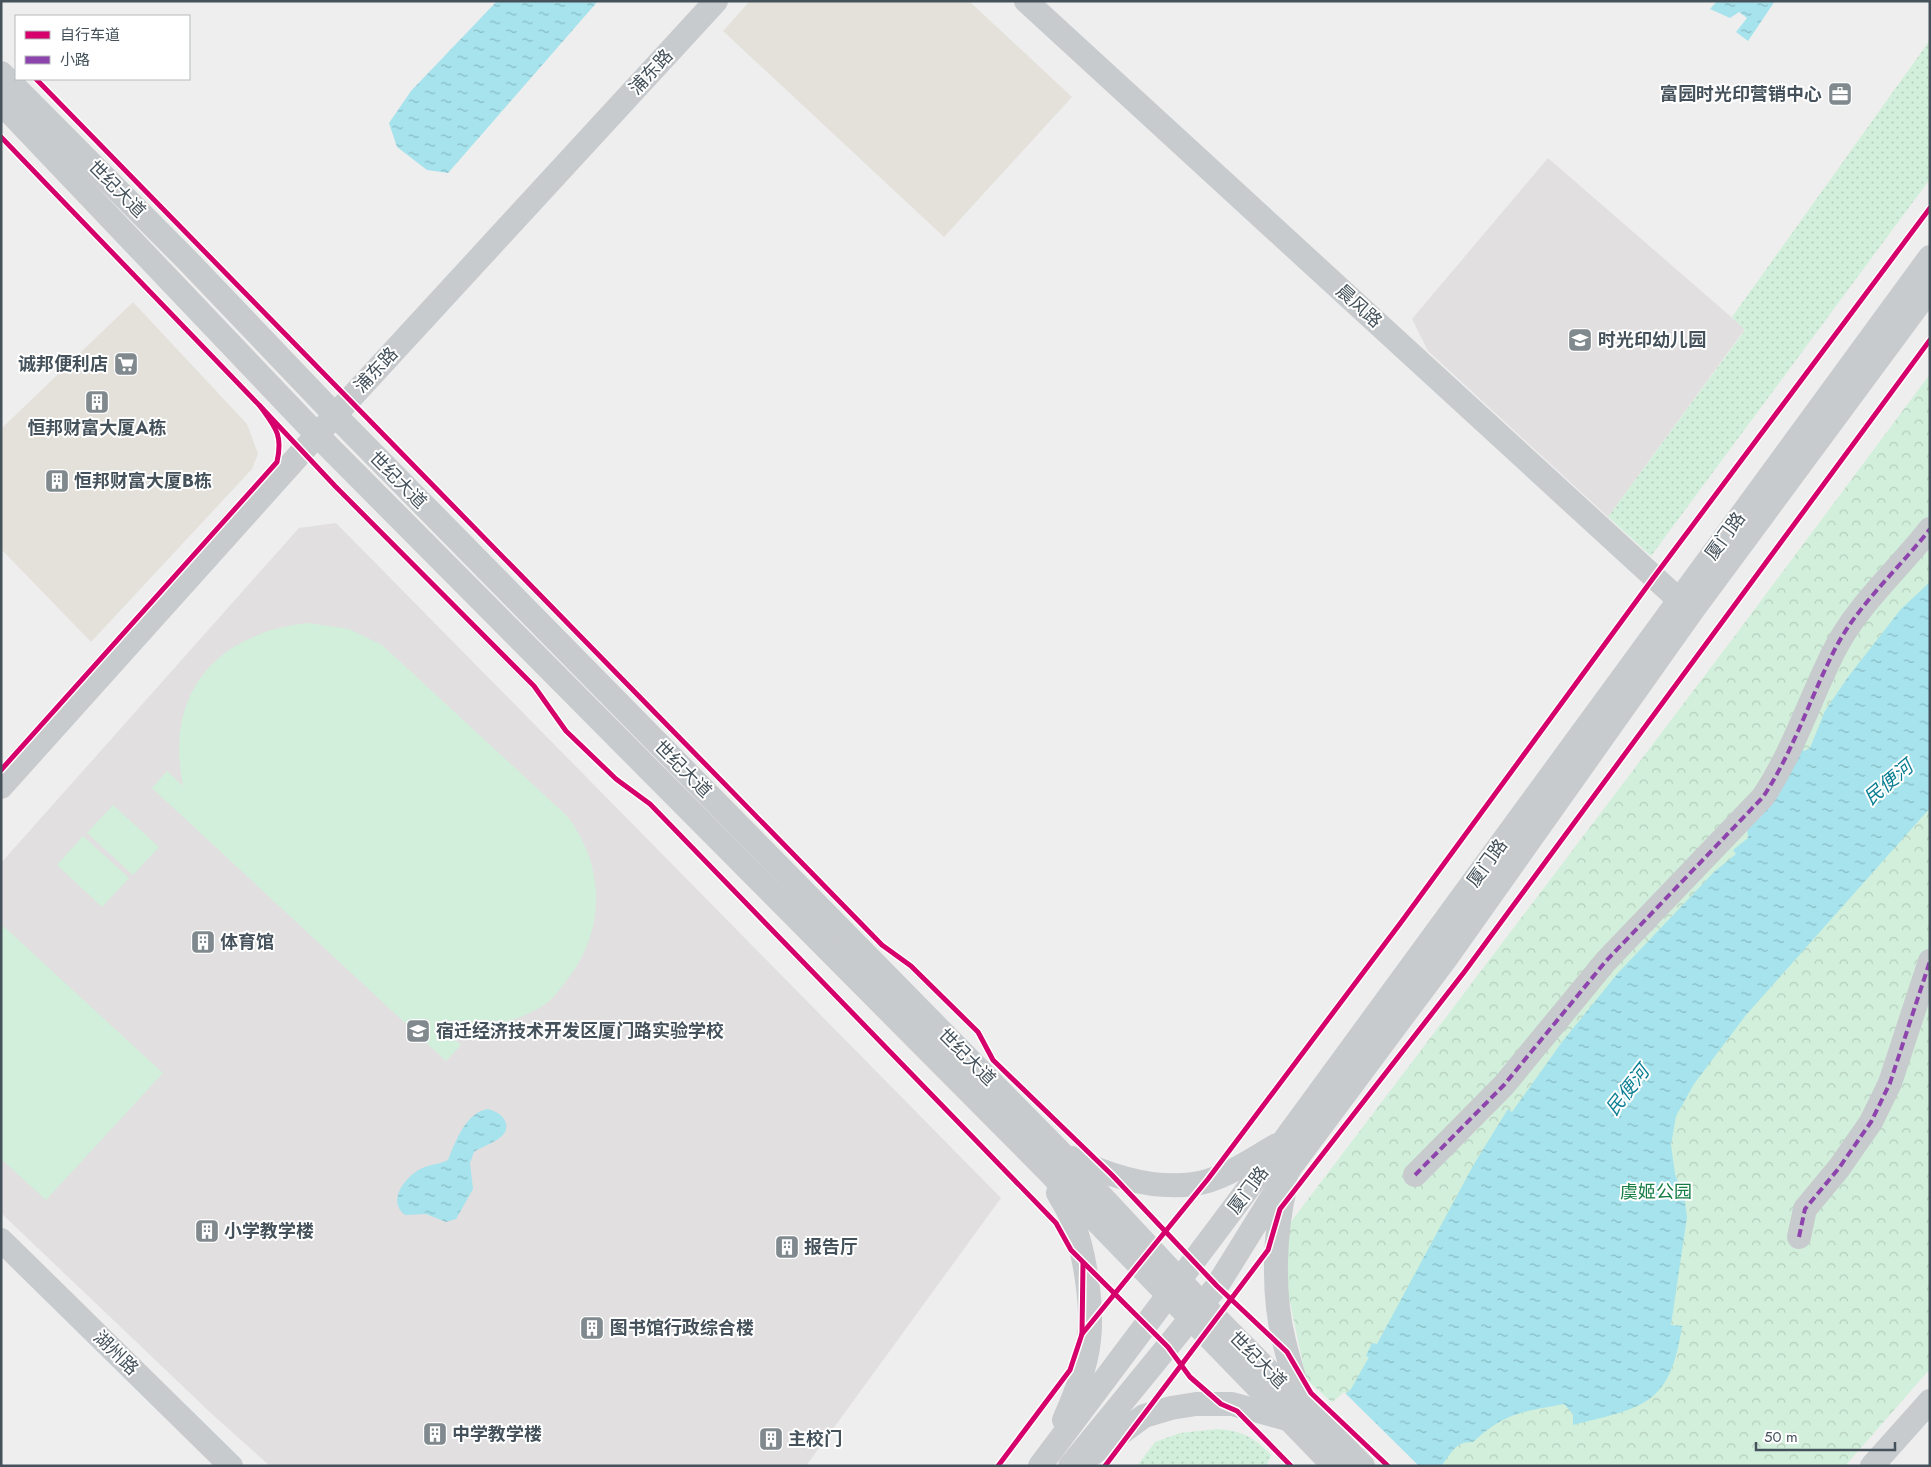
<svg xmlns="http://www.w3.org/2000/svg" width="1931" height="1467" font-family="Jost,'Noto Sans SC',sans-serif">
  <style>
    .commercial { fill: #e4e1db }
    .education { fill: #e1dfe0 }
    .grass { fill: url(#grass-dots) }
    .park { fill: url(#park-crowns) }
    .pitch { fill: #d2efdb }
    .water { fill: url(#water-ripples) }
    .pier { fill: #efeeee }
    .lines { fill: none; stroke-linecap: round; stroke-linejoin: round }
    .minor { stroke: #c8cbcd; stroke-width: 24 }
    .quiet { stroke: #8e44ad; stroke-width: 4; stroke-dasharray: 8 4; stroke-linecap: butt }
    .cycleway-casing { stroke: #fff; stroke-width: 8 }
    .cycleway { stroke: #d6006c; stroke-width: 5 }
    .labels { text-anchor: middle; stroke-width: 4; stroke-linejoin: round; paint-order: stroke }
    .street-label { font-size: 18px; fill: #45525b; stroke: #fff }
    .poi-label { font-size: 18px; font-weight: bold; fill: #45525b; stroke: #fff; text-anchor: start }
    .park-label { font-size: 18px; fill: #157d43; stroke: #fff }
    .water-label { font-size: 19px; font-style: italic; fill: #0b7f93; stroke: #fff }
  </style>
  <defs>
    <pattern id="grass-dots" width="8" height="8" patternUnits="userSpaceOnUse" patternTransform="scale(1.25)"><rect width="8" height="8" fill="#d2efdb"/><path d="M2 2h.1M6 6h.1" fill="none" stroke="#b6cfbe" stroke-width="1.8" stroke-linecap="round"/></pattern>
    <pattern id="park-crowns" width="20" height="18" patternUnits="userSpaceOnUse" patternTransform="scale(1.25)"><rect width="20" height="18" fill="#d2efdb"/><path d="M2 6a3 3 0 1 1 6 0M12 15a3 3 0 1 1 6 0" fill="none" stroke="#b6cfbe"/></pattern>
    <pattern id="water-ripples" width="26" height="14" patternUnits="userSpaceOnUse" patternTransform="scale(1.25)"><rect width="26" height="14" fill="#a6e3ed"/><path d="M2 4q2-2 4 0t4 0M15 11q2-2 4 0t4 0" fill="none" stroke="#89bbc3"/></pattern>
  </defs>
  <rect width="100%" height="100%" fill="#efeeee"/>
  <g class="commercial">
    <polygon points="750,1 969,1 1072,97 944,237 723,31"/>
    <polygon points="133,302 247,424 258,454 252,469 91,642 1,549 1,429"/>
  </g>
  <g class="education">
    <polygon points="1548,158 1745,329 1608,517 1428,351 1412,319"/>
    <polygon points="336,523 1001,1198 806,1466 270,1466 213,1415 1,1213 1,863 299,528"/>
  </g>
  <g class="grass">
    <polygon points="1930,40 1930,179 1651,556 1608,517 1745,330 1732,317"/>
    <path d="M1217,1429c28,2 37,9 56,28l-4,9h-132l18,-24 25,-9z"/>
  </g>
  <polygon class="park" points="1930,374 1930,1369 1845,1466 1403,1466 1306,1379 1285,1278 1290,1223 1737,633"/>
  <g class="pitch">
    <path d="M308,623l41,6 33,16 184,170c39,49 41,114 1,165 -6,8 -14,19 -23,25 -29,19 -64,23 -98,25l15,15 -15,16 -294,-273 15,-17 16,15c-19,-94 34,-153 125,-163z"/>
    <polygon points="113,805 159,847 133,875 87,833"/>
    <polygon points="83,836 129,878 102,907 57,865"/>
    <polygon points="1,924 163,1073 46,1200 1,1159"/>
  </g>
  <g class="water">
    <polygon points="497,1 598,1 448,173 427,170 397,147 389,123 411,91"/>
    <polygon points="1717,1 1775,1 1748,41 1736,32 1747,18 1739,12 1730,18 1710,9"/>
    <path d="M1930,582v226l-184,207 -52,69 -18,32 -5,29 4,29 10,28 2,15 -16,108 11,1c-12,80 -38,81 -109,99v-11l-9,-10c-42,8 -58,8 -91,38 -18,-1 -21,11 -32,24h-172l4,-9 78,-68 18,-32 -3,-1 6,-13 5,1 97,-180 34,-55 4,3 50,-70 56,-69 96,-101 22,-18 -3,-4 15,-12 -1,-12 52,-78 5,3 6,-3 15,-37 23,-34 53,-68z"/>
    <path d="M488,1109c6,2 12,4 16,10 11,19 -19,25 -30,33l-4,11 3,26 -17,30 -10,3 -20,-8 -21,1c-20,-15 3,-42 20,-48 8,-3 16,-3 23,-7 8,-19 17,-47 40,-51z"/>
  </g>
  <polygon class="pier" points="1344,1392 1419,1466 1266,1466 1271,1456"/>
  <g class="lines">
    <g class="minor">
      <polyline points="1026,1 1690,610"/>
      <polyline points="1,73 188,261 335,415 1059,1151 1202,1304 1363,1466"/>
      <polyline points="1,103 317,435 1046,1169 1334,1466"/>
      <polyline points="1,787 335,415 716,1"/>
      <path d="M1072,1158c37,18 79,32 122,26 29,-4 58,-25 83,-39"/>
      <path d="M1415,1175l89,-90 102,-124 157,-164c30,-45 46,-96 70,-144 23,-47 65,-83 97,-124"/>
      <path d="M1286,1184c-12,47 -14,110 -2,157 5,21 12,42 18,63"/>
      <path d="M1058,1193c5,9 11,18 14,27 13,32 21,86 17,120 -3,28 -14,55 -25,80"/>
      <polyline points="1799,1237 1805,1209 1839,1168 1871,1122 1890,1083 1930,961"/>
      <polyline points="1,1240 231,1466"/>
      <polyline points="1092,1454 1144,1416 1171,1408 1196,1404 1232,1404 1287,1419"/>
      <polyline points="1040,1466 1283,1142 1930,257"/>
      <polyline points="1070,1466 1217,1286 1292,1165 1447,957 1692,611 1930,289"/>
      <polyline points="1872,1466 1930,1401"/>
    </g>
    <g class="quiet">
      <path d="M1415,1175l89,-90 102,-124 157,-164c30,-45 46,-96 70,-144 23,-47 65,-83 97,-124"/>
      <polyline points="1799,1237 1805,1209 1839,1168 1871,1122 1890,1083 1930,961"/>
    </g>
    <defs>
      <g id="cycleway">
        <polyline points="36,79 882,945 911,966 978,1032 993,1060 1112,1175 1217,1286 1287,1352 1311,1393 1388,1466"/>
        <path d="M1,137l259,269c16,22 23,29 17,56l-276,308"/>
        <polyline points="260,406 335,486 534,686 566,731 616,779 650,804 1056,1223 1071,1250 1168,1347 1190,1377 1221,1404 1237,1411 1291,1466"/>
        <polyline points="1082,1334 1208,1179 1402,921 1654,577 1930,208"/>
        <polyline points="998,1466 1070,1370 1082,1334 1083,1263"/>
        <polyline points="1105,1466 1268,1250 1280,1209 1465,971 1930,340"/>
      </g>
    </defs>
    <use href="#cycleway" class="cycleway-casing"/>
    <use href="#cycleway" class="cycleway"/>
  </g>
  <defs>
    <symbol id="office-square" viewBox="-11 -11 22 22"><rect x="-9" y="-9" width="18" height="18" rx="4" fill="#80898e" stroke="#fff"/><path d="M-6-3h4V-5.5h4V-3h4V5H-6ZM-1-4.5V-3h2v-1.5ZM-6 0V1H6V0Z" fill="#fff"/></symbol>
    <symbol id="school-square" viewBox="-11 -11 22 22"><rect x="-9" y="-9" width="18" height="18" rx="4" fill="#80898e" stroke="#fff"/><path d="M0-5L7-2L0 1L-7-2ZM-4 1L0 2.5L4 1V4Q0 6-4 4Z" fill="#fff"/></symbol>
    <symbol id="supermarket-square" viewBox="-11 -11 22 22"><rect x="-9" y="-9" width="18" height="18" rx="4" fill="#80898e" stroke="#fff"/><path d="M-6-5.5h2.5l.6 2H6L4.5 2H-2.5L-4.4-4H-6ZM-1.5 3.2a1.3 1.3 0 1 0 .1 0ZM3 3.2a1.3 1.3 0 1 0 .1 0Z" fill="#fff"/></symbol>
    <symbol id="building-square" viewBox="-11 -11 22 22"><rect x="-9" y="-9" width="18" height="18" rx="4" fill="#80898e" stroke="#fff"/><path d="M-4-6H4V6H1V3H-1V6H-4ZM-2.5-4.3h1.7v1.8h-1.7ZM.8-4.3h1.7v1.8H.8ZM-2.5-1h1.7V.8h-1.7ZM.8-1h1.7V.8H.8Z" fill="#fff"/></symbol>
  </defs>
  <g fill-rule="evenodd">
    <use href="#office-square" x="1826" y="80" width="28" height="28"/>
    <use href="#school-square" x="1566" y="326" width="28" height="28"/>
    <use href="#supermarket-square" x="112" y="350" width="28" height="28"/>
    <use href="#building-square" x="83" y="388" width="28" height="28"/>
    <use href="#building-square" x="43" y="467" width="28" height="28"/>
    <use href="#building-square" x="189" y="928" width="28" height="28"/>
    <use href="#school-square" x="404" y="1017" width="28" height="28"/>
    <use href="#building-square" x="193" y="1217" width="28" height="28"/>
    <use href="#building-square" x="773" y="1233" width="28" height="28"/>
    <use href="#building-square" x="578" y="1314" width="28" height="28"/>
    <use href="#building-square" x="421" y="1420" width="28" height="28"/>
    <use href="#building-square" x="757" y="1425" width="28" height="28"/>
  </g>
  <g class="labels">
    <g class="street-label">
      <text transform="translate(651 72) rotate(-47)" y="6">浦东路</text>
      <text transform="translate(117 189) rotate(45)" y="6">世纪大道</text>
      <text transform="translate(1359 306) rotate(42)" y="6">晨风路</text>
      <text transform="translate(376 370) rotate(-47)" y="6">浦东路</text>
      <text transform="translate(398 480) rotate(45)" y="6">世纪大道</text>
      <text transform="translate(1725 536) rotate(-54)" y="6">厦门路</text>
      <text transform="translate(683 769) rotate(45)" y="6">世纪大道</text>
      <text transform="translate(1487 863) rotate(-54)" y="6">厦门路</text>
      <text transform="translate(967 1057) rotate(45)" y="6">世纪大道</text>
      <text transform="translate(1248 1190) rotate(-53)" y="6">厦门路</text>
      <text transform="translate(116 1353) rotate(44)" y="6">湖州路</text>
      <text transform="translate(1258 1360) rotate(45)" y="6">世纪大道</text>
    </g>
    <g class="poi-label">
      <text x="1822" y="100" text-anchor="end">富园时光印营销中心</text>
      <text x="1598" y="346">时光印幼儿园</text>
      <text x="108" y="370" text-anchor="end">诚邦便利店</text>
      <text x="97" y="434" text-anchor="middle">恒邦财富大厦A栋</text>
      <text x="74" y="487">恒邦财富大厦B栋</text>
      <text x="220" y="948">体育馆</text>
      <text x="436" y="1037">宿迁经济技术开发区厦门路实验学校</text>
      <text x="224" y="1237">小学教学楼</text>
      <text x="804" y="1253">报告厅</text>
      <text x="610" y="1334">图书馆行政综合楼</text>
      <text x="452" y="1440">中学教学楼</text>
      <text x="788" y="1445">主校门</text>
    </g>
    <g class="park-label">
      <text x="1656" y="1198">虞姬公园</text>
    </g>
    <g class="water-label">
      <text transform="translate(1888 782) rotate(-40)" y="7">民便河</text>
      <text transform="translate(1627 1090) rotate(-52)" y="7">民便河</text>
    </g>
  </g>
  <rect width="1931" height="1467" fill="none" stroke="#45525b" stroke-width="5"/>
  <rect x="15" y="15" width="175" height="65" fill="#ffffff" stroke="#b5babd"/>
  <rect x="25" y="31" width="25" height="8" fill="#d6006c" stroke="#b5babd"/>
  <text x="60" y="40" font-size="15" fill="#45525b">自行车道</text>
  <rect x="25" y="56" width="25" height="8" fill="#8e44ad" stroke="#b5babd"/>
  <text x="60" y="65" font-size="15" fill="#45525b">小路</text>
  <path d="M1756 1442v8h139v-8" fill="none" stroke="#45525b" stroke-width="2.5"/>
  <text x="1764" y="1442" font-size="15" fill="#45525b" stroke="#ffffff" stroke-width="4" paint-order="stroke">50 m</text>
</svg>
